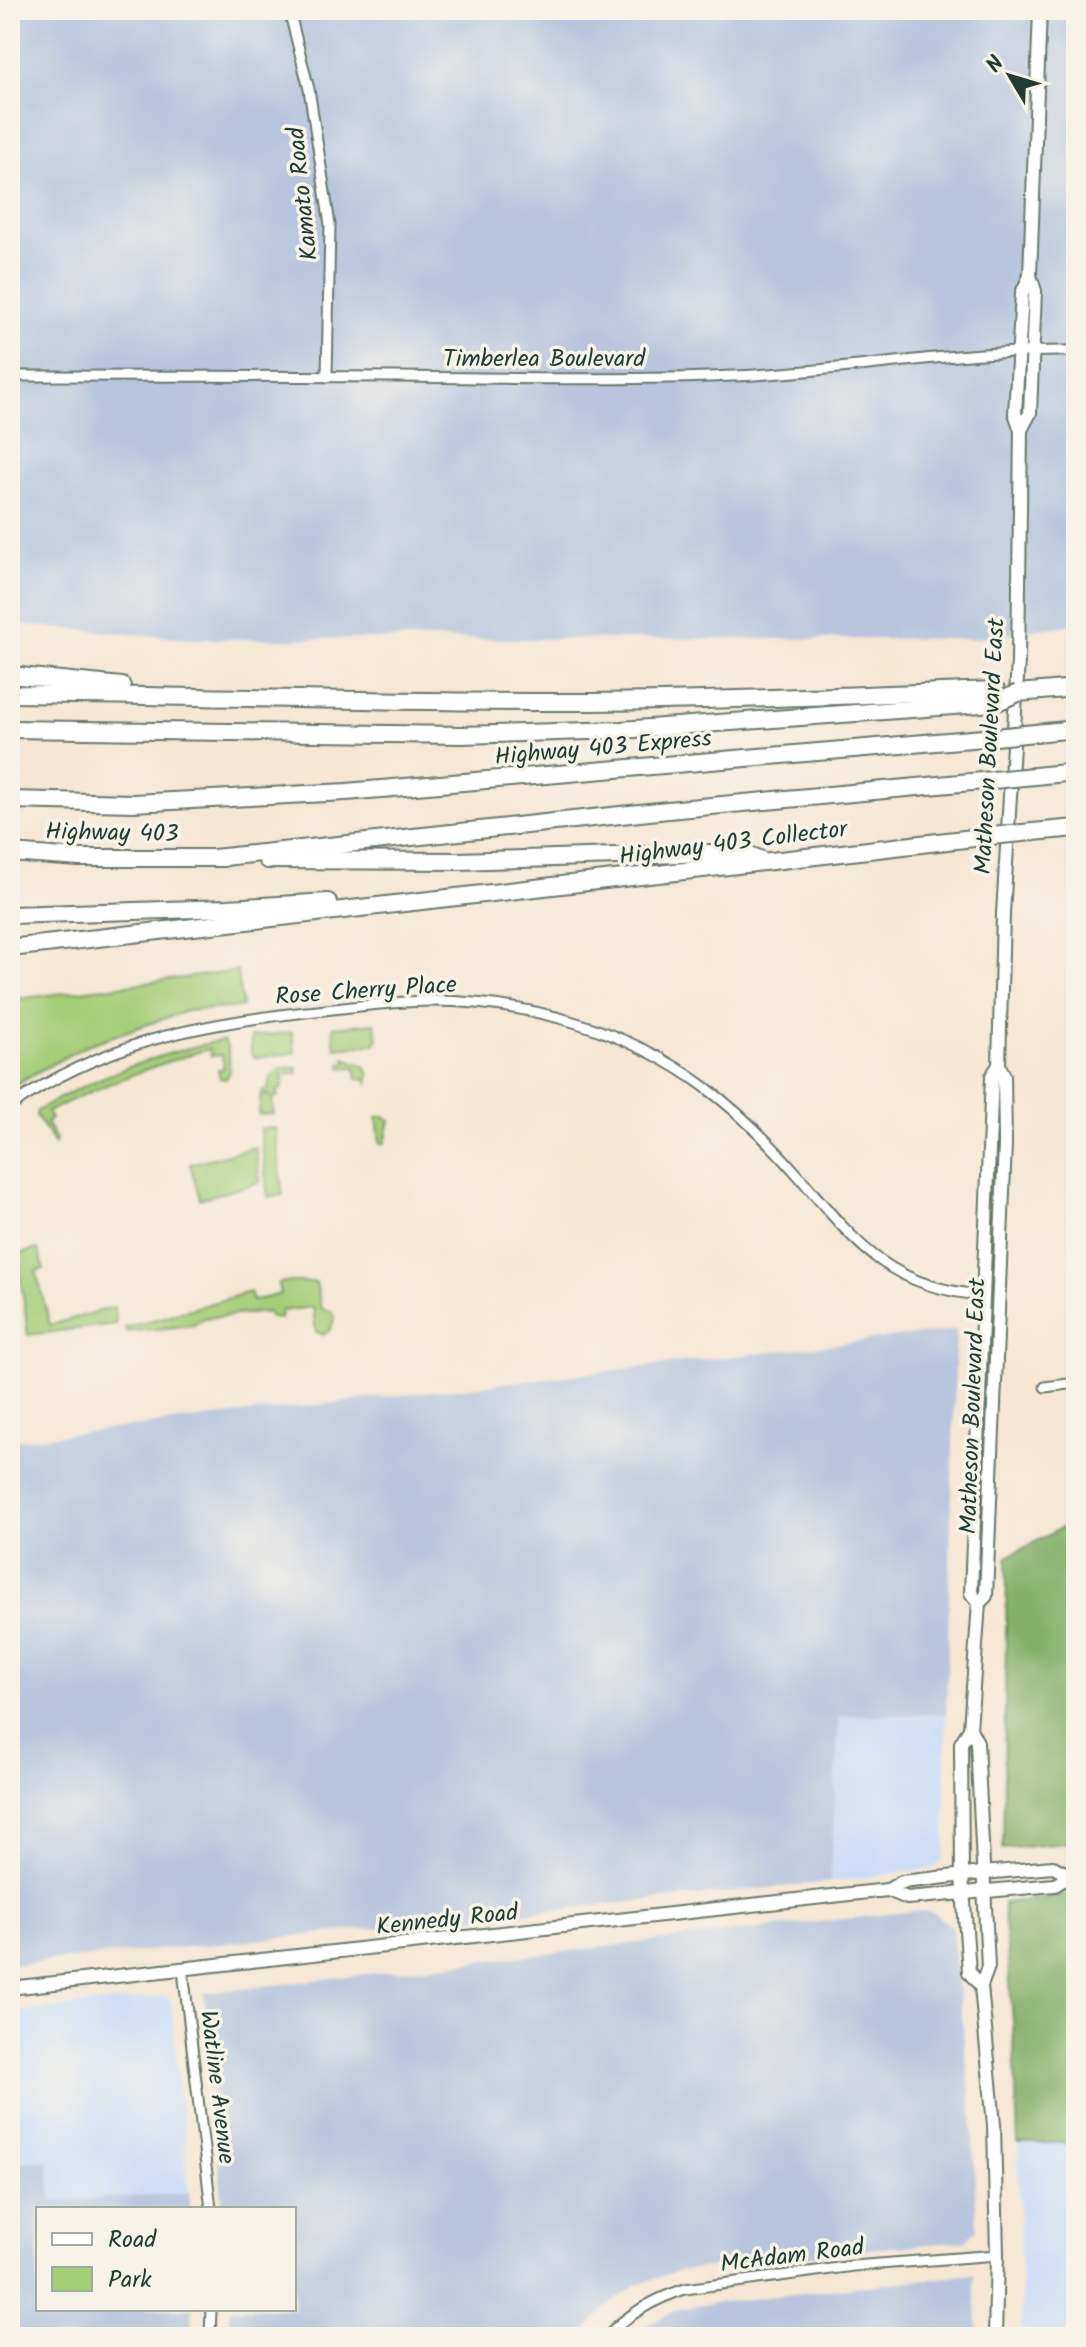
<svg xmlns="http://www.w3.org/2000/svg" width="1086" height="2347" font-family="Kalam,sans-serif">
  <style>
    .built { fill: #cadcf9 }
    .industrial { fill: #b7c5de }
    .green { fill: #a5ce79; stroke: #628656; stroke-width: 2 }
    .forest { fill: #84b169; stroke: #52774e; stroke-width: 2 }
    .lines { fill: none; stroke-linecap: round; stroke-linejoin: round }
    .street-casing { stroke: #6a786c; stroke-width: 13 }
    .secondary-casing { stroke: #6a786c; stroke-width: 16 }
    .highway-casing { stroke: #6a786c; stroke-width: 20 }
    .street { stroke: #fff; stroke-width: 9 }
    .secondary { stroke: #fff; stroke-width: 12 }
    .highway { stroke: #fff; stroke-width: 16 }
    .highway-bridge-casing { stroke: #6a786c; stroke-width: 20; stroke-linecap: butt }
    .highway-bridge { stroke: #fff; stroke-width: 16 }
    .labels { text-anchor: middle; stroke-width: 7; stroke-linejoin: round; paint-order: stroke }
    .street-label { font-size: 24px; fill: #1f3d34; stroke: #f7f3e8 }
  </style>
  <rect width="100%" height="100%" fill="#f7f3e8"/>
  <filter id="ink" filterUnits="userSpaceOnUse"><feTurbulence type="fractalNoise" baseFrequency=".0125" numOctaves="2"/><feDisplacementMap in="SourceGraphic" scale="16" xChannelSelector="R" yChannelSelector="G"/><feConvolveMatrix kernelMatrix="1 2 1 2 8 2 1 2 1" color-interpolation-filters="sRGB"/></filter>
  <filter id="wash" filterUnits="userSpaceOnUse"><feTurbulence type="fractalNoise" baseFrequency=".006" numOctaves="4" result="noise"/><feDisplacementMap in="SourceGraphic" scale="32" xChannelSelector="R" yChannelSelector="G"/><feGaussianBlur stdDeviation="1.8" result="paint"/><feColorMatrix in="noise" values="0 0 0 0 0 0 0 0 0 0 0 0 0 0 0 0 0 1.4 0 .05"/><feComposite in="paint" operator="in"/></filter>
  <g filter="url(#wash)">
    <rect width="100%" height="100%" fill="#f5e7d3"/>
    <g class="built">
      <polygon points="946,1714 945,1850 942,1861 933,1868 830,1882 839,1715"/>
      <polygon points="165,1996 171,2001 189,2192 51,2202 48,2160 10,2163 10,2013"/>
      <polygon points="1018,2143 1076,2143 1076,2337 1022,2337"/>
    </g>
    <g class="industrial">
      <polygon points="10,10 1076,10 1076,624 970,639 192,639 10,624"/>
      <polygon points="956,1330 946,1714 839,1716 830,1882 10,1965 10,1441"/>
      <polygon points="914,1911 932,1912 952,1927 972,2115 977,2229 965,2241 869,2249 682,2270 638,2284 606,2307 580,2337 227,2337 230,2309 294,2309 294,2209 223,2209 204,1993"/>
      <polygon points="48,2160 51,2202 189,2192 190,2209 38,2209 38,2309 193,2309 192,2337 10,2337 10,2163"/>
      <polygon points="974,2274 978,2337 633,2337 642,2328 676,2310 713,2303"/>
    </g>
    <g class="green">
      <polygon points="237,971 242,1007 186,1011 87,1045 10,1087 10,1000"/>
      <polygon points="375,1023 378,1039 374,1044 335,1048 333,1027"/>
      <polygon points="292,1032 295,1053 256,1058 251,1054 251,1037"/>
      <path d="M223,1040c7,8 9,31 3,39l-6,-1 -2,-9 6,-1 -2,-13 -11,1 -2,-7c-57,16 -109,37 -162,63l4,7 -5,4 10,16 -1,5 -19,-28 1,-5c58,-35 120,-57 186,-71z"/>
      <polygon points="345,1058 365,1066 369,1075 368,1085 367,1079 357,1079 355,1067 341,1068 341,1064 346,1063"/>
      <path d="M287,1067l10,1v5l-14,2v13l-6,2 1,7 -6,1 2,16 -15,1 2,-22 4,-4v7h3c0,-16 3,-25 19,-29z"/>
      <polygon points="385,1116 390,1120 385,1143 380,1143 377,1117"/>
      <polygon points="275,1128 283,1195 268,1197 260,1129"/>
      <polygon points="255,1147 260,1182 200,1199 190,1164"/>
      <polygon points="38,1249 44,1269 36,1271 50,1325 114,1307 116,1324 28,1335 18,1254"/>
      <polygon points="284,1282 316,1282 321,1309 331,1311 335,1317 330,1330 323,1334 316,1332 313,1307 281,1311 280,1319 269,1316 268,1312 204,1318 194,1325 127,1332 125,1328 250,1292 253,1301 280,1294 278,1284"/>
    </g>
    <g class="forest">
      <polygon points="1074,1521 1076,1842 1003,1849 1007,1557"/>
      <polygon points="1076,1894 1076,2143 1018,2143 1013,2020 1003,1903"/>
    </g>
  </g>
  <g filter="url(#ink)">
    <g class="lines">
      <defs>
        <g id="street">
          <polyline points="289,10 309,89 330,225 327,377"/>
          <path d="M10,376c129,0 259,0 388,1 111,1 223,4 334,-1 115,-4 228,-27 344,-25"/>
          <path d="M10,1107c90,-64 189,-83 296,-95 42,-4 84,-11 126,-11 95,0 197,29 273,86 34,25 64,55 92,87 57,67 91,114 185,121"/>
          <polyline points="1045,1387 1076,1383"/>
          <polyline points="183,1970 211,2209"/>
          <polyline points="210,2337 211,2309"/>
          <path d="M606,2337c23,-24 48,-38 79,-48l168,-23 144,-11"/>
        </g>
        <g id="secondary">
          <polyline points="1021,430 1030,413 1035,291 1030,276 1040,10"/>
          <polyline points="979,1603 971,1593 992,1076 999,1065 1003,914 1018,661 1021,430 1015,413 1022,293 1030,276"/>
          <polyline points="970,1729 977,1742 988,1967 981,1986 994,2125 997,2255 995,2337"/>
          <polyline points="888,1890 907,1898 1055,1885 1073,1874"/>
          <polyline points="981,1986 969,1972 962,1875 961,1743 970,1729 979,1603 986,1596 1005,1144 1004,1076 999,1065"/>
          <polyline points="10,1988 850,1894 888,1890 902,1882 983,1873 1053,1867 1069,1875"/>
        </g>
        <g id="highway">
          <polyline points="10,675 122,686"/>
          <polyline points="1018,693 1076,688"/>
          <path d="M10,694c194,2 387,9 581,8 134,-1 270,-7 405,-12"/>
          <polyline points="10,729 462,735 621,730 995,703"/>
          <polyline points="1025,734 1076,729"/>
          <polyline points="1024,777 1076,772"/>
          <polyline points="10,800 133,803 346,792 995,737"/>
          <polyline points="1022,833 1076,828"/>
          <polyline points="10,853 79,858 224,858"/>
          <polyline points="214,858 668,810 993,780"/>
          <polyline points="267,860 459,861 742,852 762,860"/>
          <polyline points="10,915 227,908 328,902"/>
          <path d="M10,948c327,-38 654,-75 981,-112"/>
        </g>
      </defs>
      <use href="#street" class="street-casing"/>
      <use href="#secondary" class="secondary-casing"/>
      <use href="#highway" class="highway-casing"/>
      <use href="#street" class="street"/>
      <use href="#secondary" class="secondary"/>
      <use href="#highway" class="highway"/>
      <defs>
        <g id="highway-bridge">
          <polyline points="995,703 1018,693"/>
          <polyline points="995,737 1025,734"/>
          <polyline points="993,780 1024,777"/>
          <polyline points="991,836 1022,833"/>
        </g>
      </defs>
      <use href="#highway-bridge" class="highway-bridge-casing"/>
      <use href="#highway-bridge" class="highway-bridge"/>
    </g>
  </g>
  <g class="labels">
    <g class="street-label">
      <text transform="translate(302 194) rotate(-96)" y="8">Kamato Road</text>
      <text x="544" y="366">Timberlea Boulevard</text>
      <text transform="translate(989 746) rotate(-87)" y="8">Matheson Boulevard East</text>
      <text transform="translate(603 747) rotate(-5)" y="8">Highway 403 Express</text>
      <text transform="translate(112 832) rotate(1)" y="8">Highway 403</text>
      <text transform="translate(733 842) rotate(-7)" y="8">Highway 403 Collector</text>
      <text transform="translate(366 990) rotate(-4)" y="8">Rose Cherry Place</text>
      <text transform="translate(972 1406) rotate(-88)" y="8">Matheson Boulevard East</text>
      <text transform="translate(447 1919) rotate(-6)" y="8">Kennedy Road</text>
      <text transform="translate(218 2087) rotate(83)" y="8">Watline Avenue</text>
      <text transform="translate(792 2255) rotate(-7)" y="8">McAdam Road</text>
    </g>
  </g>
  <rect width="1086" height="2347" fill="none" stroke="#f7f3e8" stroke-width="40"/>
  <rect x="36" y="2207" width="260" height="104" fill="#f7f3e8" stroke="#a1aaa0" stroke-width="2"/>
  <rect x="52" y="2233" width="40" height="12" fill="#ffffff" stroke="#a1aaa0" stroke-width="2"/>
  <text x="108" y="2247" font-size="24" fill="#1f3d34">Road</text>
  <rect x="52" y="2267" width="40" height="24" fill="#a5ce79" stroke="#a1aaa0" stroke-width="2"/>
  <text x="108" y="2287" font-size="24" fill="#1f3d34">Park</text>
  <g transform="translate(1010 76) rotate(308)" stroke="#f7f3e8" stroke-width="6" paint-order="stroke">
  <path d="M0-6L14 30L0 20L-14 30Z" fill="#1f3d34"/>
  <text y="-12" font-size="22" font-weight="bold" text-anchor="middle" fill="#1f3d34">N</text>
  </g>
</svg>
